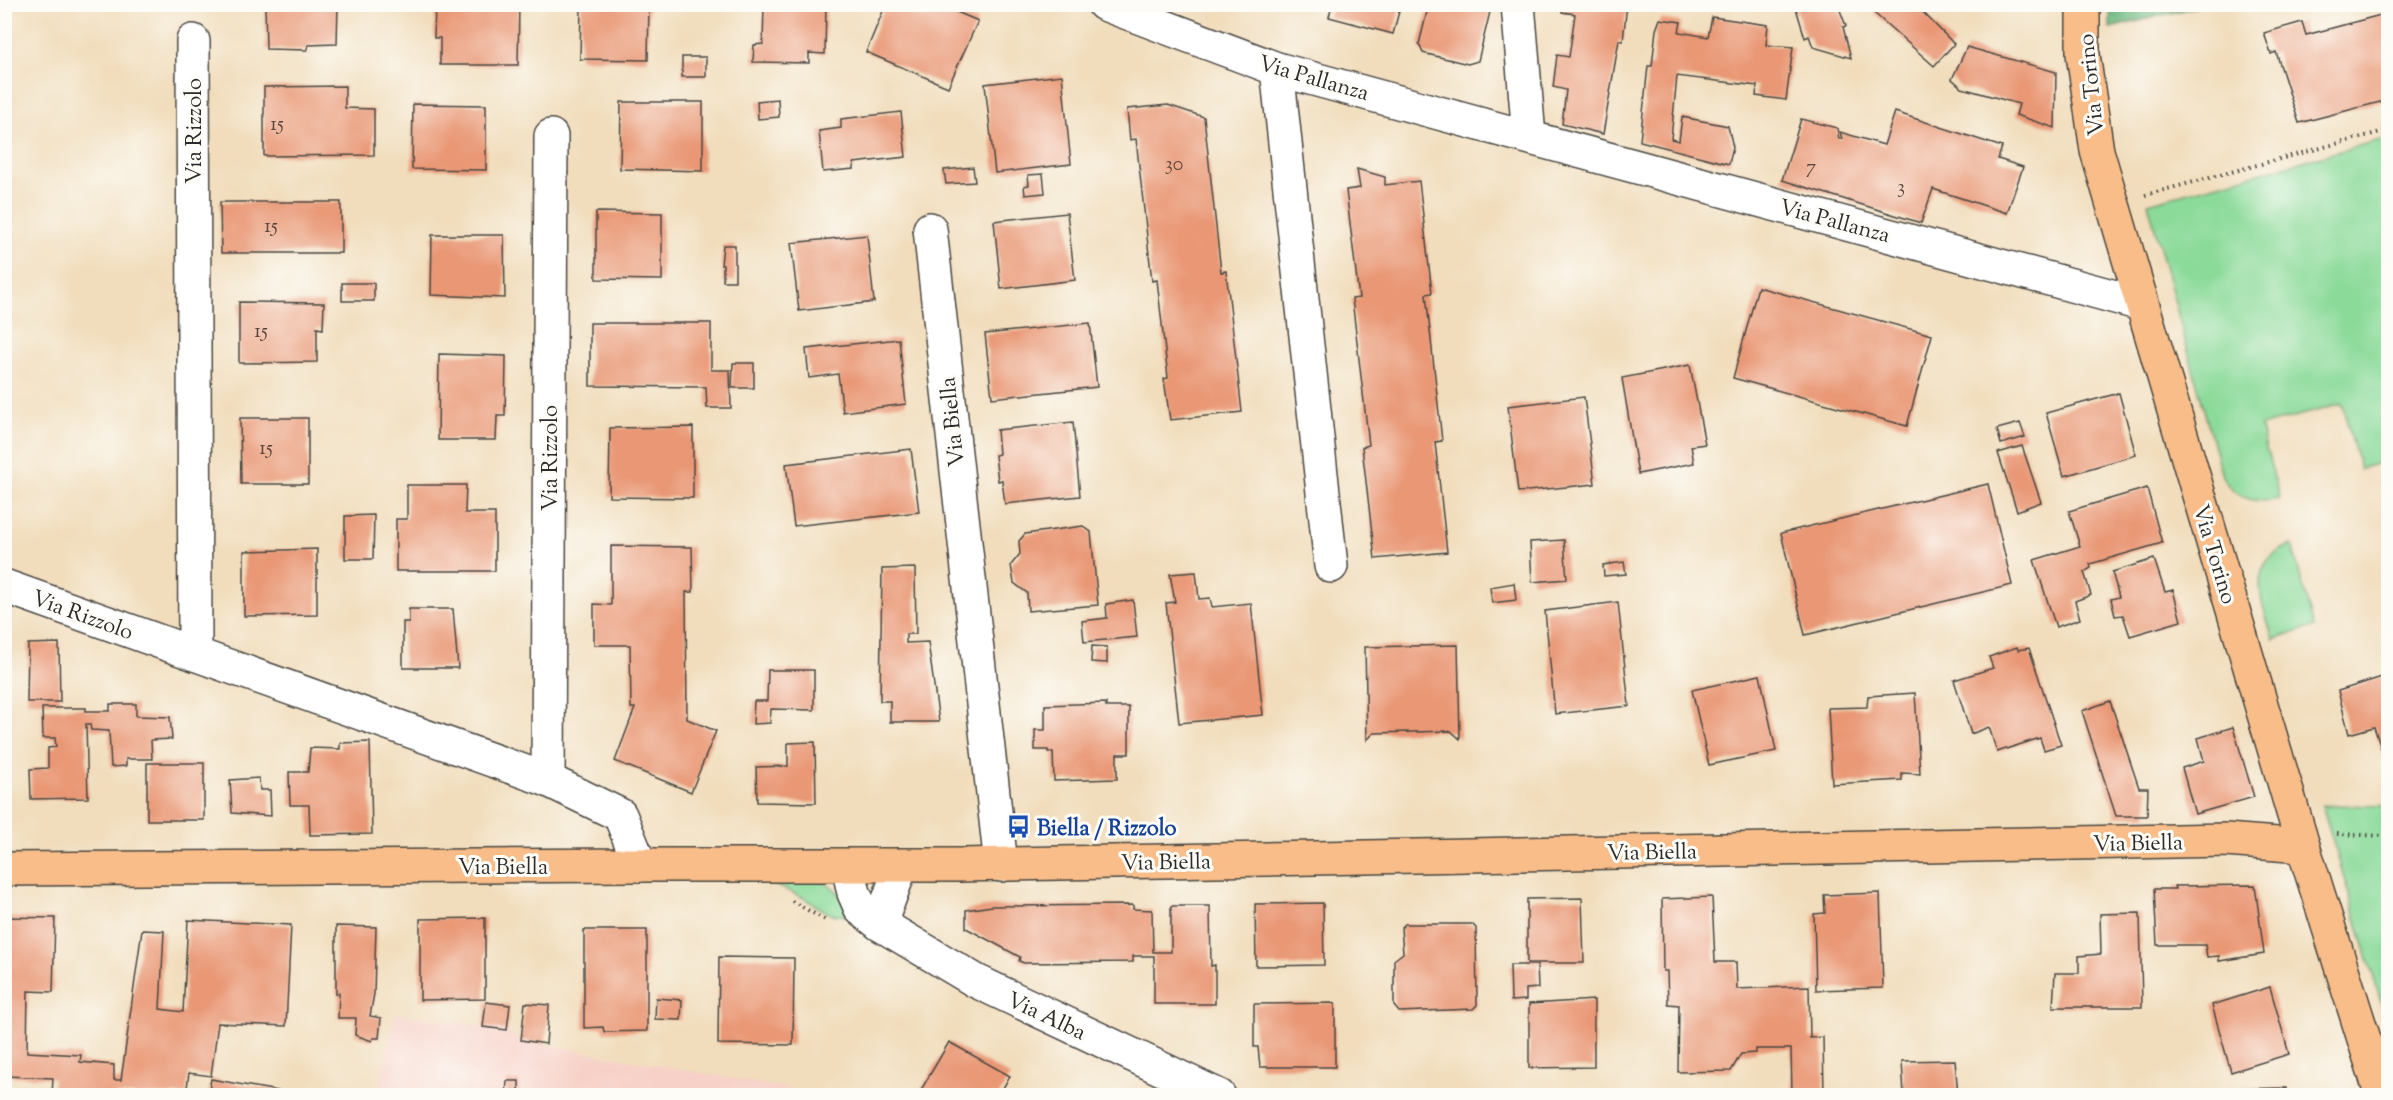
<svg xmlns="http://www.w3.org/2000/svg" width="2393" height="1100" font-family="'Sorts Mill Goudy',serif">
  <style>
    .built { fill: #f7d1c8 }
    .green { fill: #8bda9a; stroke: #5b8262; stroke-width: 1.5 }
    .forest { fill: #70ba82; stroke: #4e7256; stroke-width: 1.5 }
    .building { fill: #e99774 }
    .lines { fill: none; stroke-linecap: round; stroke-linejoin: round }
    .minor-casing { stroke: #494641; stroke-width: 36 }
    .major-casing { stroke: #494641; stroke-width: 36 }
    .path { stroke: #494641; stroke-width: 4; stroke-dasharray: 1.5 4.5; stroke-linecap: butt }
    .minor { stroke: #fff; stroke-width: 33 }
    .major { stroke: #f8bd89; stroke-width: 33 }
    .labels { text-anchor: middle; stroke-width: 6; stroke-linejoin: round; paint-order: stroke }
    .number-label { font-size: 20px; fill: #5a463d }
    .street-label { font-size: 22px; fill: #2b2b2b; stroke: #fdfcf7 }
    .transit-label { font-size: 22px; font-weight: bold; fill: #164399; stroke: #fdfcf7; text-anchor: start }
  </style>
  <rect width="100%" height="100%" fill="#fdfcf7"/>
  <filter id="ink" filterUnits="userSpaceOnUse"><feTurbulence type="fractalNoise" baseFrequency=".0167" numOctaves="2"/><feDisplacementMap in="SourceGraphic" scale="12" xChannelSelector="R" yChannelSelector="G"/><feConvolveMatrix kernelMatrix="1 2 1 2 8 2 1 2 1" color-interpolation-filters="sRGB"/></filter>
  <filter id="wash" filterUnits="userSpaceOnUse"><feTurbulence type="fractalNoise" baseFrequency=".008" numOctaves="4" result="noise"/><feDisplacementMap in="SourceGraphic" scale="24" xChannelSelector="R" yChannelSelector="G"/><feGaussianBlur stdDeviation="1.35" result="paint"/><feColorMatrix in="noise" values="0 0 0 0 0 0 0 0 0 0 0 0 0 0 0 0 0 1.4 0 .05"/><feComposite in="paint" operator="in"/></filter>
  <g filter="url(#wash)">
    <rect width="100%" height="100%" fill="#f1ddbc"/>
    <polygon class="built" points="396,1013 507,1030 521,1040 823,1095 376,1096"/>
    <g class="green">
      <path d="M2388,138v322l-28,9 -18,-65 -82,22 20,73c-25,5 -46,1 -58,-23l-74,-273z"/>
      <path d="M2292,545l22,82 -41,12c-11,-37 -30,-77 19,-94z"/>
      <polygon points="2322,805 2388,806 2388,1026 2331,834"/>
      <path d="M775,879c32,1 68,-5 71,37l-16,-2 -28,-17 -27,-12z"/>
    </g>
    <polygon class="forest" points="2110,5 2110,4 2203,5 2110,28"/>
    <g id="blocks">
      <g class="building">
        <polygon points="265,4 338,4 337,44 308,45 307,50 266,49"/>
        <polygon points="435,4 519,4 518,65 440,65 440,38 434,38"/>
        <polygon points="581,4 649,4 648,60 580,59"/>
        <polygon points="764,4 826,4 825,54 809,53 809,63 753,62 754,45 763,44"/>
        <polygon points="886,4 938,4 978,21 948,87 866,52"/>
        <polygon points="1332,4 1401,4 1393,34 1329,17"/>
        <polygon points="1429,4 1485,4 1490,12 1478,61 1468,64 1423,53 1419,44"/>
        <polygon points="1563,4 1627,4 1623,41 1619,40 1603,134 1562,124 1566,90 1553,87 1557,55 1569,57 1575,14 1562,12"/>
        <polygon points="1882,4 1915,4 1954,44 1934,66 1874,13"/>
        <polygon points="1795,5 1838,5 1846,26 1843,27 1851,58 1813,47 1809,36 1805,38"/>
        <polygon points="2388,13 2388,100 2299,123 2276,52 2271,54 2264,33 2302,22 2306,35"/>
        <polygon points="1712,17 1768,25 1766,45 1793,47 1786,100 1756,96 1757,86 1677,76 1671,139 1679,141 1682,117 1728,126 1733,147 1729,164 1640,141 1648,66 1652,66 1656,30 1660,19 1681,22 1679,32 1708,37"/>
        <polygon points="1967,47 2056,72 2055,128 2016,115 2019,104 1962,88 1952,79"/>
        <rect x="682" y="57" width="24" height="20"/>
        <polygon points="1062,75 1071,164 995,173 985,84"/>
        <polygon points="345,86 345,108 374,109 374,155 264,156 264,87"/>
        <polygon points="778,99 779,117 758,119 757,101"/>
        <polygon points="621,102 703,102 703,171 620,169"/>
        <polygon points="413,104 486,105 486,170 412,169"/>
        <polygon points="1168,105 1204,117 1221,272 1226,271 1242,412 1170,420 1164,379 1168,378 1157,280 1152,281 1136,139 1130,140 1127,109"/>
        <polygon points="901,112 906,157 854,163 854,169 823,172 819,131 841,128 841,119"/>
        <polygon points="1895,112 2002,147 1998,159 2023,167 2007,213 1933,189 1921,223 1782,180 1801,119 1837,128 1839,139 1842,139 1840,132 1884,145"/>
        <polygon points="973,167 975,182 946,184 944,170"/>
        <polygon points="1357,169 1385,177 1385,185 1419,181 1432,293 1426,294 1442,441 1435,442 1447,552 1375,559 1362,447 1369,445 1352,299 1359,298 1346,190 1360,188"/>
        <polygon points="1043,174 1045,193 1025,195 1024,186 1029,185 1028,175"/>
        <polygon points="220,202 341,202 341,253 221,253"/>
        <polygon points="596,212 662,213 662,280 596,279"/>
        <polygon points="1067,213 1075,280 1001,289 994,221"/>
        <polygon points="432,235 504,235 505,298 431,295"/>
        <polygon points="867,235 874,302 799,311 791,243"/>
        <polygon points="723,245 735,245 735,281 723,281 723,265 721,265"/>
        <rect x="342" y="283" width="32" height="18"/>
        <polygon points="1758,287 1932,335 1907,426 1733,378"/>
        <polygon points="239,302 324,303 323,329 317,328 317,362 239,363"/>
        <polygon points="590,323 711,323 711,370 730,370 731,408 707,408 706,387 590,386"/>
        <polygon points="1090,323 1097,387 992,398 985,334"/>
        <polygon points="899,339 906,404 843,412 838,374 809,378 806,349"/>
        <polygon points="439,354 506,356 505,416 497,416 496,440 438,440"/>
        <polygon points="733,363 754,363 754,388 732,388"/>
        <polygon points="1690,365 1705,444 1691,446 1694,463 1638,474 1622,378"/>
        <polygon points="2119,393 2136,455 2064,476 2046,413"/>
        <polygon points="1584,397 1595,484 1518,492 1508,406"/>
        <polygon points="240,418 308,418 308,484 241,484"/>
        <polygon points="1073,422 1080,496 1005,504 1002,480 998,481 995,455 999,454 997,430"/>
        <polygon points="2020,423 2025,437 2001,444 1997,429"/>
        <polygon points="693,427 693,498 609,497 610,428"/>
        <polygon points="2022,446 2041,502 2017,511 1998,453"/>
        <polygon points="911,449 919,512 794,526 786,464"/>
        <polygon points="1988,484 2012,585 1805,635 1781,533"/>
        <polygon points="407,485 466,485 465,513 495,513 495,571 396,571 396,519 407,519"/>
        <polygon points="2147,488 2162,543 2090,564 2091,568 2084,572 2091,595 2075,601 2080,619 2056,627 2034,560 2080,546 2069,511"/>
        <polygon points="374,515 373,559 345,559 345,516"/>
        <polygon points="1083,526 1091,532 1098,605 1028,611 1027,593 1014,583 1011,565 1020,554 1019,541 1025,534"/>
        <polygon points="1564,540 1567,579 1532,582 1530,542"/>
        <polygon points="611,546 692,547 693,592 686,592 687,719 716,731 691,792 615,761 635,708 631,708 630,645 594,645 594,604 611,605"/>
        <polygon points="317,549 317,615 244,616 244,551"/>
        <polygon points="2154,559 2165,592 2173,590 2181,621 2130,636 2123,615 2115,616 2111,599 2119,597 2112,572"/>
        <polygon points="1624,562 1626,574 1604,576 1603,565"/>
        <polygon points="915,568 916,634 906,634 906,643 928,642 939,722 890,722 890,701 880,701 882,569"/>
        <polygon points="1196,572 1199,599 1210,598 1212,607 1251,603 1263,715 1179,723 1166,603 1175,602 1170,574"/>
        <polygon points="1514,583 1516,600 1492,603 1490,587"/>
        <polygon points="1133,600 1137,637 1084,642 1082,621 1107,618 1106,604"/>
        <polygon points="1618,602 1629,706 1555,714 1545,611"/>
        <polygon points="409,609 453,609 458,668 403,668 403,622 409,622"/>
        <polygon points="59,643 60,702 27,702 28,644"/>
        <polygon points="1458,645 1460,739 1451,731 1374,733 1367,740 1365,647"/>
        <polygon points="1092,646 1107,647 1107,663 1091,662"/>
        <polygon points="2017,647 2018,650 2029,648 2061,745 2044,750 2040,738 1997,752 1989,727 1971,734 1954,680 1993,668 1989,657"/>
        <polygon points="768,670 814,670 814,710 771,709 770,723 753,724 754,701 767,701"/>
        <polygon points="1760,675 1776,751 1709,765 1692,690"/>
        <polygon points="2388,675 2388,752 2383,754 2374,727 2349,734 2338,691"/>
        <polygon points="1915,693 1920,774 1902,773 1902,780 1832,784 1828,708 1867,707 1868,696"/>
        <polygon points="2110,701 2139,788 2148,788 2147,816 2116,816 2082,711"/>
        <polygon points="1106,703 1106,707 1129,707 1129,754 1117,754 1117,779 1054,781 1053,752 1048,752 1048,750 1035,750 1035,730 1045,730 1045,705"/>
        <polygon points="110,704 136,704 136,716 170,717 172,739 151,740 152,759 126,759 126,766 111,767 109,731 91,730 90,724 86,724 88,798 31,799 30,769 48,768 48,748 56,747 55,738 43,738 42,708 86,708 86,711 110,711"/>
        <polygon points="2233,727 2254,797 2195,814 2182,768 2204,761 2198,738"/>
        <polygon points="370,742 372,834 310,835 309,805 290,805 289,772 308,772 310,748 340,749 340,743"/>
        <polygon points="815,742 816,803 757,802 756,767 788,766 788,743"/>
        <rect x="147" y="763" width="57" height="57"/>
        <polygon points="259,778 260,790 270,790 271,816 232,813 230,780"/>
        <polygon points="2255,885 2264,954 2219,961 2219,956 2207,957 2205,945 2157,945 2154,889 2175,889 2174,886"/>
        <polygon points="1880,893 1883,988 1816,990 1814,914 1825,913 1824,895"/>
        <polygon points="1712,897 1715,962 1736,962 1737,989 1809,986 1810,1038 1823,1037 1824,1095 1792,1095 1791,1049 1756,1049 1756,1053 1741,1054 1731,1071 1678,1072 1679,1005 1668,1004 1667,971 1663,971 1662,899"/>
        <polygon points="1582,898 1584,963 1527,963 1527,899"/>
        <polygon points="1323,903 1324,965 1256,966 1255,904"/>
        <polygon points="1133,905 1133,909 1152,910 1153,952 1171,952 1171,906 1210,906 1211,966 1215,965 1215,1004 1154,1004 1154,956 1133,956 1133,962 1024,963 1019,961 1020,957 966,928 966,910 992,906"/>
        <polygon points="2140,913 2142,1007 2053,1007 2055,973 2079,973 2079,956 2101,954 2100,914"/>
        <polygon points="4,917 55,918 53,992 28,991 27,1052 81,1055 80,1062 114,1065 114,1080 121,1080 142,930 164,931 160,1009 183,1012 188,920 291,925 286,1026 218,1023 211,1076 189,1073 186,1095 52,1095 53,1078 4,1076"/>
        <polygon points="485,918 485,999 420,1000 420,919"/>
        <polygon points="1405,924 1472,924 1476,928 1477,1005 1473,1009 1399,1012 1394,1006 1394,960 1403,953 1401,928"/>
        <polygon points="336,926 376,927 374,994 370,1016 381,1018 379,1038 373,1038 372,1041 355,1035 356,1018 338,1018 339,993 336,994"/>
        <polygon points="584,930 647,930 647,1031 604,1032 603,1027 584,1028"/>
        <polygon points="719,957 794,958 793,1045 718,1044"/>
        <polygon points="1510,965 1537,965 1538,988 1526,989 1526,1000 1511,1001"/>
        <polygon points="2270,987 2289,1054 2231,1072 2212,1005"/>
        <polygon points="656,998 682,1000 681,1020 655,1019"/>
        <polygon points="1594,1000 1594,1067 1529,1068 1529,1004"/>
        <polygon points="486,1002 510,1005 507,1030 483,1027"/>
        <polygon points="525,1003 549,1005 546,1044 521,1040"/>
        <polygon points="1335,1003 1335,1067 1260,1067 1258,1047 1254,1047 1254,1004"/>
        <polygon points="949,1042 1010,1076 999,1095 918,1095"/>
        <polygon points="1955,1060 1958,1095 1904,1095 1902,1061"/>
        <polygon points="211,1079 283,1092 283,1095 208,1095"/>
        <polygon points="507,1081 519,1081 519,1095 506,1095"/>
        <polygon points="2286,1088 2287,1095 2226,1095 2226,1089"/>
        <rect x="4" y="1091" width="34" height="4"/>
      </g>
    </g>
  </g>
  <g filter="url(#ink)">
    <use href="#blocks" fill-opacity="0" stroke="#494641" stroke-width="1.5"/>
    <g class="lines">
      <defs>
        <g id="minor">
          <polyline points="1104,4 1277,69 2141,304"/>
          <polyline points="1518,4 1529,137"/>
          <polyline points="193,41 195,654"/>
          <polyline points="1277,69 1331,566"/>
          <polyline points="930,229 1001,865"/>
          <polyline points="4,586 548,780 620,815 640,865"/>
          <polyline points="548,780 551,136"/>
          <polyline points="848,866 854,893 861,909 880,924 976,981 1219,1096"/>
          <polyline points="880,924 901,866"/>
        </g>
        <g id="major">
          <polyline points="2083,4 2083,54 2097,151 2303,846 2382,1096"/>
          <polyline points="4,869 640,865 959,865 2226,840 2303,846"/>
        </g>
      </defs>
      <use href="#minor" class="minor-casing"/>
      <use href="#major" class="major-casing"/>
      <g class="path">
        <polyline points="2145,195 2388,130"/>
        <polyline points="2337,834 2388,836"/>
        <polyline points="792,901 827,921"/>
      </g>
      <use href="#minor" class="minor"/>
      <use href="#major" class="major"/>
    </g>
  </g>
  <defs>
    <symbol id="bus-bare" viewBox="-9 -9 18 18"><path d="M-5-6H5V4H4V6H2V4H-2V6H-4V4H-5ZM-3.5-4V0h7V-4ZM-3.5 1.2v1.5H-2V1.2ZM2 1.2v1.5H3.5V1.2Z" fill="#1a4fb4" stroke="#fdfcf7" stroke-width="2.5" paint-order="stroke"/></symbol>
  </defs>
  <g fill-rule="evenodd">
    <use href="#bus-bare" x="1002" y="810" width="33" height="33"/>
  </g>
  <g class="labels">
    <g class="number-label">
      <text x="277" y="130">15</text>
      <text x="1174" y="170">30</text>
      <text x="1811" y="173">7</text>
      <text x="1901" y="193">3</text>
      <text x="271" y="232">15</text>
      <text x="261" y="337">15</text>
      <text x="266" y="454">15</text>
    </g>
    <g class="street-label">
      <text transform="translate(1314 77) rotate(16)" y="8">Via Pallanza</text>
      <text transform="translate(2090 85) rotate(-96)" y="8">Via Torino</text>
      <text transform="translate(193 131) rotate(-90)" y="8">Via Rizzolo</text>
      <text transform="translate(1835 220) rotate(15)" y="8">Via Pallanza</text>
      <text transform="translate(951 422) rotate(-96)" y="8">Via Biella</text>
      <text transform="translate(549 458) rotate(-90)" y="8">Via Rizzolo</text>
      <text transform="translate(2216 554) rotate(73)" y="8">Via Torino</text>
      <text transform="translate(83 614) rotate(20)" y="8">Via Rizzolo</text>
      <text transform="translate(2138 842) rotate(-1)" y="8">Via Biella</text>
      <text transform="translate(1652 851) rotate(-1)" y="8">Via Biella</text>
      <text transform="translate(1166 861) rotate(-1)" y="8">Via Biella</text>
      <text x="503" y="874">Via Biella</text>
      <text transform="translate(1047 1015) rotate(25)" y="8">Via Alba</text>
    </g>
    <g class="transit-label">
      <text x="1037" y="835">Biella / Rizzolo</text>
    </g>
  </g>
  <rect width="2393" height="1100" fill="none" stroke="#fdfcf7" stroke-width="24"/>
</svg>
